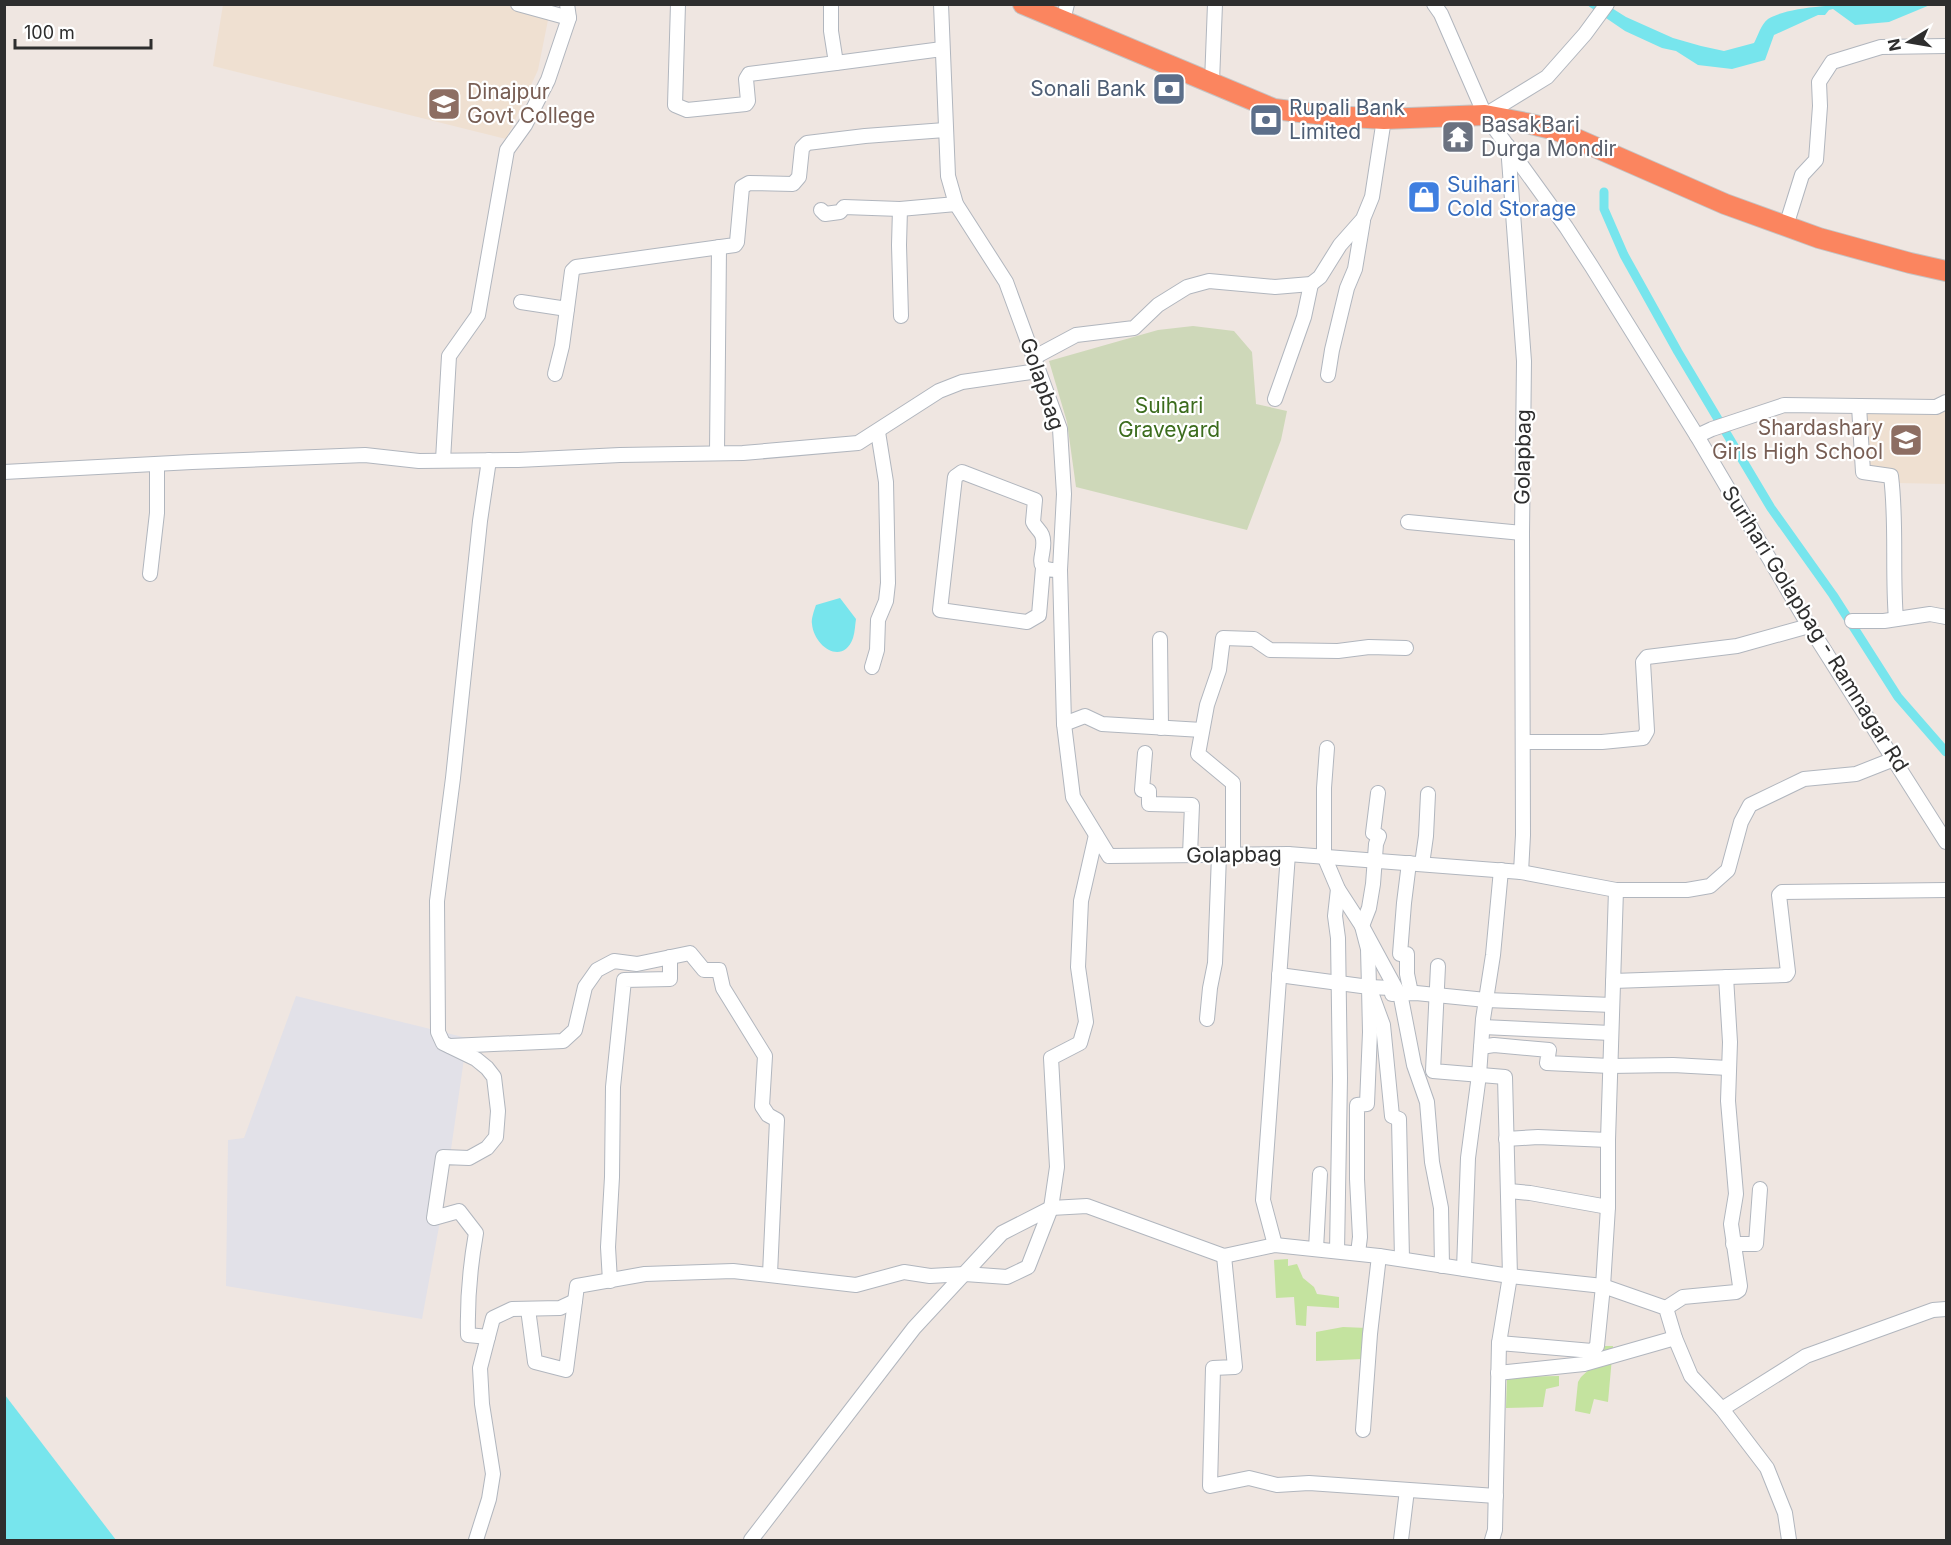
<svg xmlns="http://www.w3.org/2000/svg" width="1951" height="1545" font-family="Inter,sans-serif">
  <style>
    .industrial { fill: #e2e1e8 }
    .education { fill: #efe0d1 }
    .green { fill: #c4e39f }
    .cemetery { fill: #ced8b9 }
    .water { fill: #77e5ed }
    .lines { fill: none; stroke-linecap: round; stroke-linejoin: round }
    .canal { stroke: #77e5ed; stroke-width: 9 }
    .minor-casing { stroke: #b1b6be; stroke-width: 16 }
    .highway-casing { stroke: #c4c4c4; stroke-width: 22 }
    .minor { stroke: #fff; stroke-width: 14 }
    .highway { stroke: #fb855f; stroke-width: 20 }
    .labels { text-anchor: middle; stroke-width: 4.5; stroke-linejoin: round; paint-order: stroke }
    .service-label { font-size: 21px; fill: #4e5e75; stroke: #fff; text-anchor: end }
    .education-label { font-size: 21px; fill: #785e54; stroke: #fff; text-anchor: start }
    .worship-label { font-size: 21px; fill: #5b616d; stroke: #fff; text-anchor: start }
    .shop-label { font-size: 21px; fill: #366cbe; stroke: #fff; text-anchor: start }
    .street-label { font-size: 21px; fill: #2e2e2e; stroke: #fff }
    .park-label { font-size: 21px; fill: #3c6c1d; stroke: #fff }
  </style>
  <rect width="100%" height="100%" fill="#efe6e1"/>
  <polygon class="industrial" points="296,996 467,1038 443,1205 422,1319 226,1286 228,1140 244,1138"/>
  <g class="education">
    <polygon points="223,5 551,5 538,70 506,139 213,66"/>
    <polygon points="1946,411 1946,484 1897,483 1869,468 1863,412"/>
  </g>
  <g class="green">
    <polygon points="1288,1259 1288,1266 1297,1264 1303,1278 1314,1287 1317,1294 1339,1297 1339,1308 1307,1306 1306,1326 1296,1325 1294,1297 1276,1298 1274,1260"/>
    <polygon points="1343,1327 1367,1328 1363,1359 1316,1361 1316,1332"/>
    <polygon points="1597,1346 1613,1346 1608,1402 1594,1399 1590,1414 1575,1411 1578,1382 1581,1377 1593,1366"/>
    <polygon points="1559,1376 1559,1386 1546,1389 1543,1407 1506,1408 1507,1377"/>
  </g>
  <polygon class="cemetery" points="1193,326 1234,331 1252,352 1256,404 1287,411 1281,440 1247,530 1076,487 1067,422 1049,361 1158,330"/>
  <g class="water">
    <path d="M1587,5h20l19,12 47,21 28,8 23,5 30,-8c4,-7 7,-19 14,-24 31,-19 122,-14 162,-14l-41,17 -34,3 -22,-16 -4,1 -4,5h-7l-44,20 -9,25 -33,9 -34,-4 -22,-14 -14,-3 -37,-17z"/>
    <path d="M840,598l16,21c-1,6 -1,13 -3,19 -10,28 -39,9 -41,-14 -1,-5 2,-13 4,-19z"/>
    <polygon points="4,1395 5,1395 116,1540 5,1540"/>
  </g>
  <g class="lines">
    <polyline class="canal" points="1604,192 1604,209 1624,255 1678,352 1771,508 1833,595 1898,697 1946,752"/>
    <defs>
      <g id="minor">
        <polyline points="518,4 569,18"/>
        <polyline points="678,4 675,105 687,110 746,104 748,101 746,79 749,74 836,63 831,31 831,4"/>
        <polyline points="941,4 948,176 956,204 1006,282 1060,429 1064,494 1060,570 1064,724 1073,797 1109,856 1288,854 1521,872 1523,835 1522,533 1524,361 1508,146"/>
        <polyline points="1434,4 1441,14 1485,115 1566,227 1592,267 1697,436 1809,626 1946,842"/>
        <polyline points="1063,21 1067,4"/>
        <polyline points="836,63 942,49"/>
        <polyline points="1212,82 1215,4"/>
        <polyline points="1485,115 1547,77 1585,34 1607,4"/>
        <polyline points="821,210 825,214 840,212 844,207 900,209"/>
        <polyline points="1786,226 1802,175 1816,160 1820,106 1819,82 1832,62 1881,47 1946,46"/>
        <polyline points="521,302 567,309 572,271 576,267 735,245 737,242 742,187 749,183 793,184 799,177 802,148 807,143 865,136 945,130"/>
        <polyline points="901,316 899,245 900,209 956,204"/>
        <polyline points="1033,358 1076,335 1134,328 1158,305 1187,287 1209,281 1275,287 1311,284 1320,277 1340,245 1363,219 1372,197 1384,119"/>
        <polyline points="555,374 562,346 567,309"/>
        <polyline points="1328,375 1332,350 1347,288 1355,269 1363,221"/>
        <polyline points="1275,399 1304,317 1311,284"/>
        <path d="M1859,406l4,66 28,4c6,48 1,95 5,143"/>
        <polyline points="1697,436 1712,429 1784,405 1936,407 1946,402"/>
        <polyline points="717,453 719,247"/>
        <polyline points="443,460 449,356 478,315 507,150 525,125 548,80 569,18 567,4"/>
        <path d="M489,460l-9,61 -27,257 -16,123 1,131 5,11 33,16 11,9 7,9 4,34 -2,26 -9,11 -18,10 -26,-1 -9,61 25,-7 17,22c-6,34 -9,67 -8,102l20,2 5,-19 19,-9 48,-1 15,-7"/>
        <polyline points="4,472 192,462 365,455 419,461 518,460 620,455 743,453 858,443 939,391 962,382 1038,371"/>
        <polyline points="1408,522 1522,533"/>
        <path d="M1043,568l-4,47 -12,7 -87,-12 15,-133 7,-5 73,28 -2,22c2,5 7,8 9,13 7,17 -15,37 18,35"/>
        <polyline points="150,574 157,513 157,464"/>
        <polyline points="1852,621 1884,621 1930,614 1946,617"/>
        <polyline points="1160,639 1161,728"/>
        <polyline points="872,667 877,650 878,620 886,601 888,583 886,482 878,432"/>
        <polyline points="1064,724 1085,716 1102,724 1202,730"/>
        <polyline points="1523,742 1602,742 1643,738 1647,731 1643,662 1647,657 1737,646 1809,626"/>
        <polyline points="1327,748 1324,788 1324,856 1338,889 1362,926 1401,998 1414,1065 1427,1102 1432,1162 1441,1208 1442,1266"/>
        <polyline points="1145,753 1142,790 1149,791 1149,804 1192,805 1190,855"/>
        <polyline points="1378,793 1373,833 1379,836 1376,844 1373,884 1369,908 1362,926 1368,949 1369,987 1383,1025 1392,1116 1399,1119 1402,1259"/>
        <polyline points="1233,854 1233,783 1198,754 1207,705 1219,670 1223,638 1254,639 1270,650 1338,651 1369,647 1406,648"/>
        <polyline points="1409,863 1404,903 1400,954 1407,954 1407,974 1411,993"/>
        <polyline points="1422,864 1426,836 1428,794"/>
        <polyline points="1616,890 1687,890 1710,886 1728,870 1741,822 1750,805 1804,779 1856,774 1894,759"/>
        <polyline points="1438,966 1433,1071 1505,1077 1510,1276 1499,1343"/>
        <polyline points="1279,975 1369,987 1370,1032 1367,1104 1357,1105 1357,1179 1360,1237 1358,1253"/>
        <polyline points="1613,981 1786,975 1788,972 1779,895 1782,892 1946,890"/>
        <polyline points="1369,987 1391,988 1393,989 1392,994 1416,993 1486,1000 1612,1005"/>
        <polyline points="1207,1019 1210,988 1215,963 1219,855"/>
        <polyline points="1483,1027 1611,1033"/>
        <polyline points="450,1046 563,1041 575,1030 585,987 597,970 614,961 637,964 690,953 704,970 719,970 723,988 765,1056 762,1106 768,1115 777,1120 770,1274"/>
        <polyline points="1481,1047 1494,1045 1549,1050 1547,1063 1610,1066 1673,1065 1728,1068"/>
        <polyline points="1506,1139 1538,1137 1608,1140"/>
        <polyline points="1509,1191 1530,1193 1608,1207"/>
        <polyline points="1733,1244 1756,1244 1760,1189"/>
        <polyline points="1275,1245 1263,1200 1288,854"/>
        <polyline points="1316,1249 1320,1174"/>
        <polyline points="1337,1251 1340,1078 1338,938 1335,916 1338,889"/>
        <polyline points="1224,1256 1235,1367 1213,1368 1210,1486 1249,1478 1277,1485 1309,1483 1496,1496"/>
        <polyline points="1464,1269 1468,1158 1479,1075 1483,1019 1493,955 1501,870"/>
        <polyline points="610,1281 608,1247 612,1177 613,1087 624,980 670,979 670,957"/>
        <polyline points="1666,1308 1683,1297 1736,1292 1739,1290 1740,1286 1731,1224 1736,1194 1728,1101 1730,1042 1726,977"/>
        <polyline points="528,1309 535,1362 566,1370 577,1286 645,1274 733,1271 856,1285 904,1272 930,1276 965,1274 1007,1277 1028,1267 1051,1208 1057,1167 1051,1058 1080,1043 1086,1022 1078,967 1081,901 1096,835"/>
        <polyline points="1498,1373 1584,1364 1675,1338"/>
        <polyline points="1722,1409 1767,1468 1785,1513 1789,1540"/>
        <polyline points="1363,1430 1370,1334 1379,1256"/>
        <polyline points="476,1540 489,1499 493,1474 482,1404 480,1368 488,1337"/>
        <polyline points="751,1540 914,1328 1002,1233 1051,1208 1087,1206 1224,1256 1275,1245 1379,1256 1510,1276 1603,1286 1666,1308 1675,1338 1691,1376 1722,1409 1806,1356 1933,1310 1946,1309"/>
        <polyline points="1401,1540 1407,1490"/>
        <polyline points="1492,1540 1495,1530 1499,1343 1592,1351 1597,1346 1603,1286 1608,1207 1608,1140 1616,890 1521,872"/>
      </g>
      <polyline id="highway" points="1023,4 1274,109 1334,116 1384,119 1485,115 1526,123 1556,130 1725,204 1819,238 1910,263 1946,271"/>
    </defs>
    <use href="#minor" class="minor-casing"/>
    <use href="#highway" class="highway-casing"/>
    <use href="#minor" class="minor"/>
    <use href="#highway" class="highway"/>
  </g>
  <defs>
    <symbol id="bank-square" viewBox="-11 -11 22 22"><rect x="-9" y="-9" width="18" height="18" rx="4" fill="#5c6f8a" stroke="#fff"/><path d="M-6-4H6V4H-6ZM0-2.3a2.3 2.3 0 1 0 0 4.6a2.3 2.3 0 1 0 0-4.6Z" fill="#fff"/></symbol>
    <symbol id="university-square" viewBox="-11 -11 22 22"><rect x="-9" y="-9" width="18" height="18" rx="4" fill="#8d6e63" stroke="#fff"/><path d="M0-5L7-2L0 1L-7-2ZM-4 1L0 2.5L4 1V4Q0 6-4 4Z" fill="#fff"/></symbol>
    <symbol id="temple-square" viewBox="-11 -11 22 22"><rect x="-9" y="-9" width="18" height="18" rx="4" fill="#6b7280" stroke="#fff"/><path d="M0-6L5-2H3V0L6.5 2.5H4V6H1.5V3h-3V6H-4V2.5H-6.5L-3 0V-2H-5Z" fill="#fff"/></symbol>
    <symbol id="shop-square" viewBox="-11 -11 22 22"><rect x="-9" y="-9" width="18" height="18" rx="4" fill="#3f7fe0" stroke="#fff"/><path d="M-5-2.5h2.3a2.7 3.5 0 0 1 5.4 0H5L5.5 6h-11ZM-1.5-2.5h3a1.5 2.3 0 0 0-3 0Z" fill="#fff"/></symbol>
    <symbol id="school-square" viewBox="-11 -11 22 22"><rect x="-9" y="-9" width="18" height="18" rx="4" fill="#8d6e63" stroke="#fff"/><path d="M0-5L7-2L0 1L-7-2ZM-4 1L0 2.5L4 1V4Q0 6-4 4Z" fill="#fff"/></symbol>
  </defs>
  <g fill-rule="evenodd">
    <use href="#bank-square" x="1150" y="70" width="38" height="38"/>
    <use href="#university-square" x="425" y="85" width="38" height="38"/>
    <use href="#bank-square" x="1247" y="101" width="38" height="38"/>
    <use href="#temple-square" x="1439" y="118" width="38" height="38"/>
    <use href="#shop-square" x="1405" y="178" width="38" height="38"/>
    <use href="#school-square" x="1887" y="421" width="38" height="38"/>
  </g>
  <g class="labels">
    <g class="service-label">
      <text x="1146" y="96">Sonali Bank</text>
      <text x="1289" y="115" text-anchor="start">Rupali Bank<tspan x="1289" dy="24">Limited</tspan></text>
    </g>
    <g class="education-label">
      <text x="467" y="99">Dinajpur<tspan x="467" dy="24">Govt College</tspan></text>
      <text x="1883" y="435" text-anchor="end">Shardashary<tspan x="1883" dy="24">Girls High School</tspan></text>
    </g>
    <g class="worship-label">
      <text x="1481" y="132">BasakBari<tspan x="1481" dy="24">Durga Mondir</tspan></text>
    </g>
    <g class="shop-label">
      <text x="1447" y="192">Suihari<tspan x="1447" dy="24">Cold Storage</tspan></text>
    </g>
    <g class="street-label">
      <text transform="translate(1042 384) rotate(71)" y="7">Golapbag</text>
      <text transform="translate(1523 457) rotate(-89)" y="7">Golapbag</text>
      <text transform="translate(1815 629) rotate(58)" y="7">Surihari Golapbag - Ramnagar Rd</text>
      <text transform="translate(1234 855) rotate(-1)" y="7">Golapbag</text>
    </g>
    <g class="park-label">
      <text x="1169" y="413">Suihari<tspan x="1169" dy="24">Graveyard</tspan></text>
    </g>
  </g>
  <rect width="1951" height="1545" fill="none" stroke="#2e2e2e" stroke-width="12"/>
  <g transform="translate(1909 42) rotate(259)" stroke="#ffffff" stroke-width="4.5" paint-order="stroke">
  <path d="M0-4.5L10 22L0 15L-10 22Z" fill="#2e2e2e"/>
  <text y="-9" font-size="16" font-weight="bold" text-anchor="middle" fill="#2e2e2e">N</text>
  </g>
  <path d="M15 39v9h136v-9" fill="none" stroke="#2e2e2e" stroke-width="3"/>
  <text x="24" y="39" font-size="18" fill="#2e2e2e" stroke="#ffffff" stroke-width="4.5" paint-order="stroke">100 m</text>
</svg>
